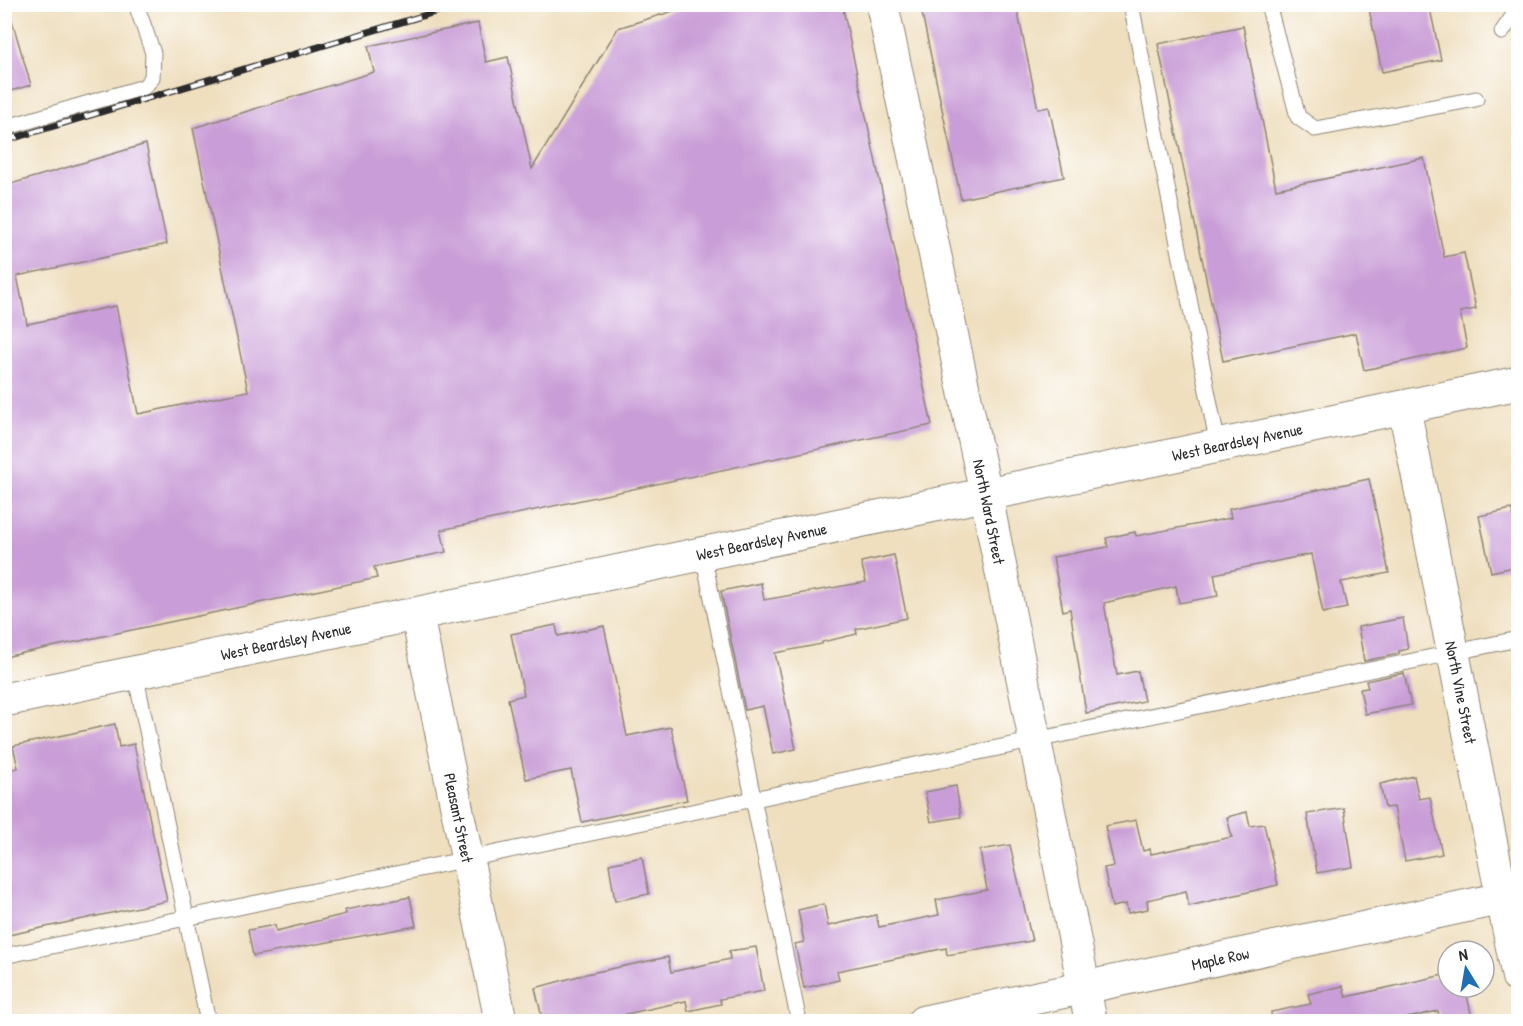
<svg xmlns="http://www.w3.org/2000/svg" width="1523" height="1026" font-family="'Patrick Hand',sans-serif">
  <style>
    .building { fill: #c99dd7 }
    .lines { fill: none; stroke-linecap: round; stroke-linejoin: round }
    .lane-casing { stroke: #8d8575; stroke-width: 17 }
    .street-casing { stroke: #8d8575; stroke-width: 34 }
    .secondary-casing { stroke: #8d8575; stroke-width: 35 }
    .lane { stroke: #fff; stroke-width: 15 }
    .street { stroke: #fff; stroke-width: 32 }
    .secondary { stroke: #fff; stroke-width: 33 }
    .rail-casing { stroke: #2b2b2b; stroke-width: 7 }
    .rail { stroke: #fff; stroke-width: 4.5; stroke-dasharray: 14; stroke-linecap: butt }
    .labels { text-anchor: middle; stroke-width: 6; stroke-linejoin: round; paint-order: stroke }
    .street-label { font-size: 16px; fill: #2b2b2b; stroke: #fff }
  </style>
  <rect width="100%" height="100%" fill="#fff"/>
  <filter id="ink" filterUnits="userSpaceOnUse"><feTurbulence type="fractalNoise" baseFrequency=".0167" numOctaves="2"/><feDisplacementMap in="SourceGraphic" scale="12" xChannelSelector="R" yChannelSelector="G"/><feConvolveMatrix kernelMatrix="1 2 1 2 8 2 1 2 1" color-interpolation-filters="sRGB"/></filter>
  <filter id="wash" filterUnits="userSpaceOnUse"><feTurbulence type="fractalNoise" baseFrequency=".008" numOctaves="4" result="noise"/><feDisplacementMap in="SourceGraphic" scale="24" xChannelSelector="R" yChannelSelector="G"/><feGaussianBlur stdDeviation="1.35" result="paint"/><feColorMatrix in="noise" values="0 0 0 0 0 0 0 0 0 0 0 0 0 0 0 0 0 1.4 0 .05"/><feComposite in="paint" operator="in"/></filter>
  <g filter="url(#wash)">
    <rect width="100%" height="100%" fill="#efdfbf"/>
    <g id="blocks">
      <g class="building">
        <polygon points="696,4 842,4 932,425 441,530 446,552 374,567 377,578 4,657 4,186 146,144 167,244 17,276 27,324 116,306 138,414 248,391 193,128 374,72 368,46 478,23 486,62 508,57 532,169 618,28"/>
        <polygon points="920,4 1016,4 1038,109 1049,107 1064,177 961,199"/>
        <polygon points="1368,4 1429,4 1441,60 1382,72"/>
        <polygon points="10,14 31,85 4,93 4,15"/>
        <polygon points="1243,26 1276,189 1424,158 1444,257 1464,253 1476,309 1460,312 1467,348 1364,370 1356,333 1223,361 1158,44"/>
        <polygon points="1369,479 1389,573 1341,582 1347,608 1323,613 1311,554 1214,574 1218,596 1179,603 1176,586 1104,603 1117,675 1138,671 1144,701 1086,713 1070,609 1063,611 1053,557 1108,547 1106,538 1135,532 1136,536 1231,518 1229,509"/>
        <polygon points="1512,509 1518,538 1518,566 1491,572 1479,516"/>
        <polygon points="894,555 907,618 856,629 857,634 822,642 822,644 775,653 796,749 773,754 763,706 745,710 721,591 761,583 764,600 866,582 861,562"/>
        <polygon points="1403,618 1408,649 1399,651 1399,654 1364,661 1358,627"/>
        <polygon points="556,625 558,636 604,626 627,736 671,727 687,800 582,822 571,770 526,779 508,699 524,695 511,634"/>
        <polygon points="1404,673 1411,705 1365,714 1360,689 1368,688 1366,681"/>
        <polygon points="115,724 119,747 134,744 167,901 4,936 4,771 18,768 13,746"/>
        <polygon points="1414,776 1419,799 1430,797 1442,854 1405,861 1394,807 1385,808 1380,784"/>
        <polygon points="956,786 961,817 931,822 925,792"/>
        <polygon points="1344,808 1353,867 1317,873 1307,814"/>
        <polygon points="1247,812 1250,826 1264,824 1278,885 1189,906 1186,891 1147,900 1148,909 1128,913 1126,904 1112,907 1104,868 1114,866 1105,826 1136,820 1143,851 1150,849 1151,854 1232,837 1227,817"/>
        <polygon points="1010,845 1032,941 947,955 946,948 837,971 839,980 804,988 795,944 804,942 798,910 824,904 828,926 876,915 879,927 939,915 936,900 987,890 980,850"/>
        <polygon points="642,857 649,894 615,901 609,864"/>
        <polygon points="410,897 416,926 253,956 248,930 275,925 276,931 346,914 345,910"/>
        <polygon points="756,947 764,991 720,999 721,1004 688,1011 686,1001 626,1014 627,1022 543,1022 535,988 586,974 668,957 671,972 730,959 729,951"/>
        <polygon points="1448,974 1448,987 1465,987 1473,1022 1440,1022 1438,1011 1390,1022 1272,1022 1271,1012 1311,1004 1308,994 1343,986 1346,997"/>
      </g>
    </g>
  </g>
  <g filter="url(#ink)">
    <use href="#blocks" fill-opacity="0" stroke="#8d8575" stroke-width="1.5"/>
    <g class="lines">
      <defs>
        <g id="lane">
          <polyline points="1131,4 1218,446"/>
          <polyline points="1268,4 1298,117 1315,129 1476,99"/>
          <polyline points="1502,32 1518,9"/>
          <polyline points="4,128 144,87 152,78 153,53 136,4"/>
          <polyline points="703,554 799,1022"/>
          <polyline points="135,673 208,1022"/>
          <polyline points="4,956 1518,639"/>
        </g>
        <g id="street">
          <path id="s1" d="M882,4l104,491 105,527"/>
          <path id="s2" d="M1404,407l114,570"/>
          <path id="s3" d="M417,615l84,407"/>
          <path id="s4" d="M923,1022l595,-127"/>
        </g>
        <g id="secondary">
          <path id="s5" d="M4,700l1514,-317"/>
        </g>
      </defs>
      <use href="#lane" class="lane-casing"/>
      <use href="#street" class="street-casing"/>
      <use href="#secondary" class="secondary-casing"/>
      <use href="#lane" class="lane"/>
      <use href="#street" class="street"/>
      <use href="#secondary" class="secondary"/>
      <defs>
        <polyline id="rail" points="4,141 462,4"/>
      </defs>
      <use href="#rail" class="rail-casing"/>
      <use href="#rail" class="rail"/>
    </g>
  </g>
  <g class="labels">
    <g class="street-label">
      <text dy="6" stroke="none"><textPath href="#s5" startOffset="1260">West Beardsley Avenue</textPath></text>
      <text dy="6" stroke="none"><textPath href="#s1" startOffset="519">North Ward Street</textPath></text>
      <text dy="6" stroke="none"><textPath href="#s5" startOffset="774">West Beardsley Avenue</textPath></text>
      <text dy="6" stroke="none"><textPath href="#s5" startOffset="288">West Beardsley Avenue</textPath></text>
      <text dy="6" stroke="none"><textPath href="#s2" startOffset="291">North Vine Street</textPath></text>
      <text dy="6" stroke="none"><textPath href="#s3" startOffset="207">Pleasant Street</textPath></text>
      <text dy="6" stroke="none"><textPath href="#s4" startOffset="304">Maple Row</textPath></text>
    </g>
  </g>
  <rect width="1523" height="1026" fill="none" stroke="#fff" stroke-width="24"/>
  <g transform="translate(1466 969) rotate(349)"><circle r="28" fill="#ffffff" stroke="#aaaaaa" stroke-width="1.5"/>
  <path d="M0-4.5L10 22L0 15L-10 22Z" fill="#1f6fb2"/>
  <text y="-9" font-size="16" font-weight="bold" text-anchor="middle" fill="#2b2b2b">N</text>
  </g>
</svg>
